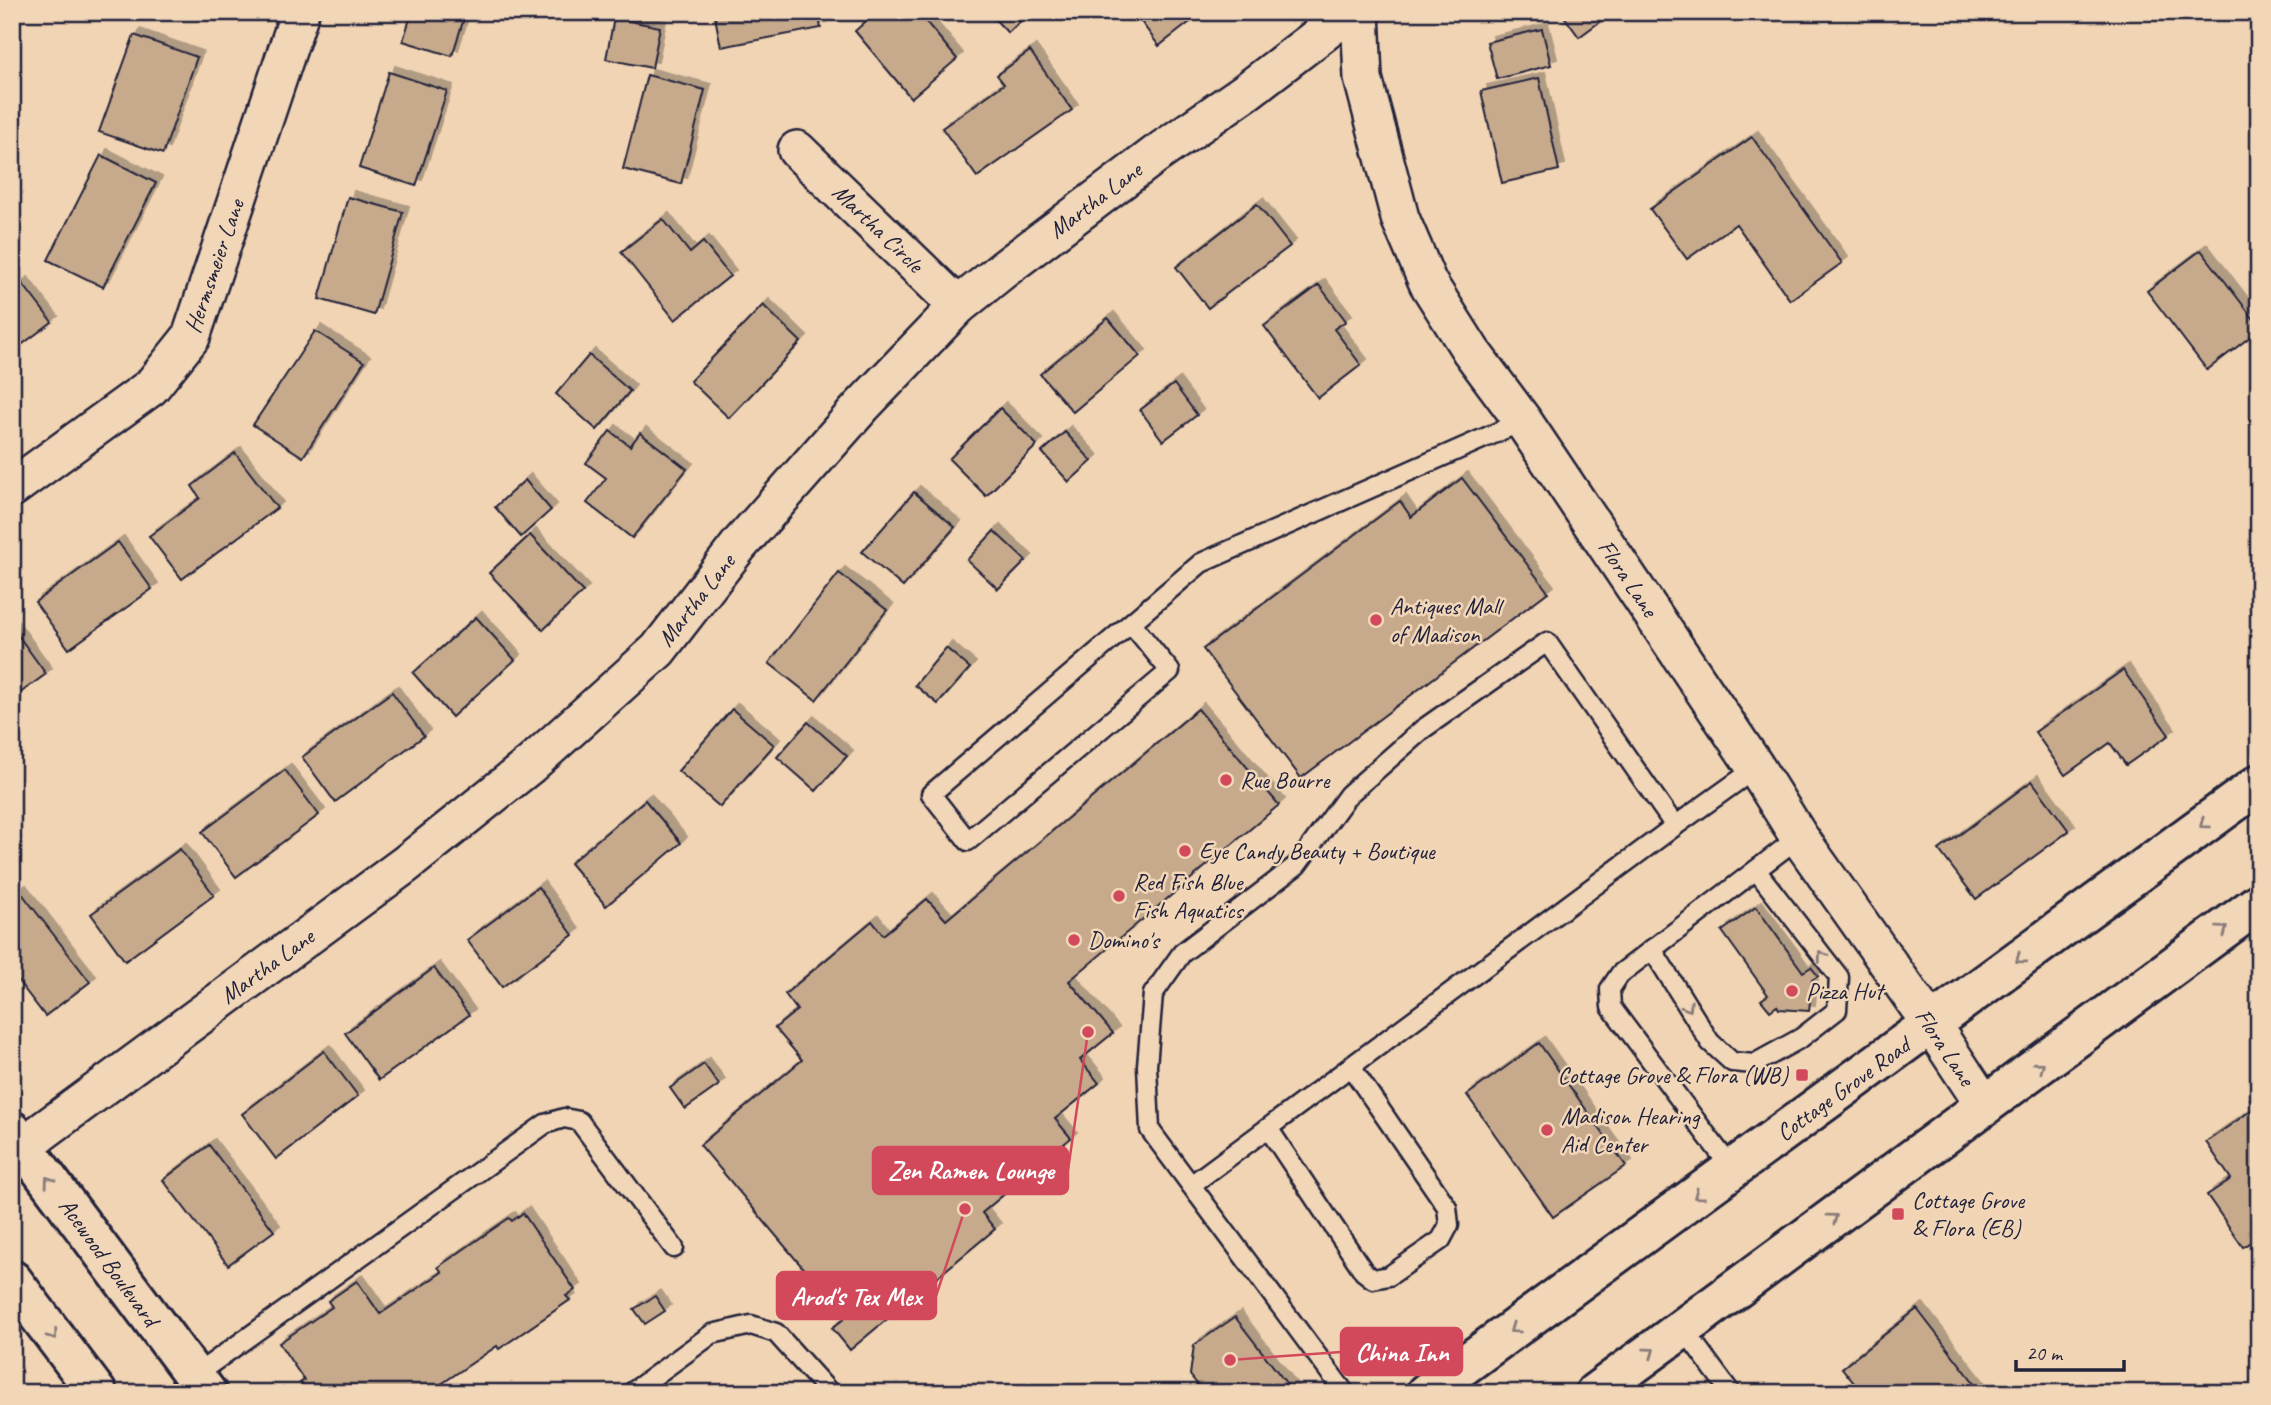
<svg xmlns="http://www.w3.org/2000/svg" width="2271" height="1405" font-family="Caveat,sans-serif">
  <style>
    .building { fill: #c7aa8c; stroke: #22223b; stroke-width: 2; filter: url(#shadow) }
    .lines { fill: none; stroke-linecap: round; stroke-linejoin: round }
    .lane-casing { stroke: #22223b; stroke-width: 23 }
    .street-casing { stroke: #22223b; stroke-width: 42 }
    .secondary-casing { stroke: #22223b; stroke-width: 44 }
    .lane { stroke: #f1d6b8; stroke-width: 18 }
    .street { stroke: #f1d6b8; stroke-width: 37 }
    .secondary { stroke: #f1d6b8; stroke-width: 38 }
    .oneway { stroke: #8a7c7a }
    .poi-dot { fill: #d1495b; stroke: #f1d6b8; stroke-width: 2.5 }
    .labels { text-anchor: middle; stroke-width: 5; stroke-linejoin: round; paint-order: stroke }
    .street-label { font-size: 24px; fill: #22223b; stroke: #f1d6b8 }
    .poi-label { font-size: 24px; fill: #22223b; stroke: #f1d6b8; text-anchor: start }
    .leader { fill: none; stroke: #d1495b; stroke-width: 2.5 }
    .callout-dot { fill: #d1495b; stroke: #f1d6b8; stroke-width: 2.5 }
    .callout { fill: #d1495b; stroke: #d1495b; stroke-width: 2.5 }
    .callout-label { font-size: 26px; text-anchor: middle; font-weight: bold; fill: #fff }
  </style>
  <defs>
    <filter id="shadow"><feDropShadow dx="6" dy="-6" stdDeviation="0" flood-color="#0004"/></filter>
  </defs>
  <rect width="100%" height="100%" fill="#f1d4b3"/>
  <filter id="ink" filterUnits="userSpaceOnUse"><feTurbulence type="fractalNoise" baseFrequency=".0143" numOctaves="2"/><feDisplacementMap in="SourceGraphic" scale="14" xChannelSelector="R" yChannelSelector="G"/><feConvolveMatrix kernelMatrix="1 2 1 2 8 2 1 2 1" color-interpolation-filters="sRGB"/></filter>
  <g filter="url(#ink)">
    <g class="building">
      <polygon points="412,12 466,12 452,56 403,41"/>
      <polygon points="714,12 818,12 821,28 721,47"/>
      <polygon points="876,12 918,12 957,59 911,98 855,31"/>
      <polygon points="988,12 1030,12 1008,33"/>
      <polygon points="1134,12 1203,12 1159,46"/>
      <polygon points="1561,12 1613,12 1579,37"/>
      <polygon points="614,18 660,27 652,68 606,59"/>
      <polygon points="1542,29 1551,65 1497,79 1487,42"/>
      <polygon points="134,35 197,57 163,154 99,132"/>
      <polygon points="1030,51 1072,110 977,177 942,128 1004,84 997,75"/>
      <polygon points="389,72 447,91 416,186 359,168"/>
      <polygon points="647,75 705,90 681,184 623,169"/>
      <polygon points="1539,78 1559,170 1502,183 1481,91"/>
      <polygon points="1752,137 1842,263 1790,300 1736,224 1687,259 1650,209"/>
      <polygon points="101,155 156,183 103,287 48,260"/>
      <polygon points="348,197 403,212 374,315 319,299"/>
      <polygon points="1257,204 1290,246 1208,308 1176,267"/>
      <polygon points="663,219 690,253 703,242 730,276 675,320 621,252"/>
      <polygon points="2201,250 2259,326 2259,330 2207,370 2147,291"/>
      <polygon points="22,283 52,322 12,352 12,291"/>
      <polygon points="1319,285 1346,321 1334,329 1361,365 1318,398 1264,326"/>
      <polygon points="763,305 801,342 729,418 690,381"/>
      <polygon points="1108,318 1140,356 1073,412 1040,374"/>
      <polygon points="315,331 364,362 303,457 253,425"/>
      <polygon points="589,355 630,391 597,430 556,394"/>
      <polygon points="1174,384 1197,415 1163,441 1140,410"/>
      <polygon points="1000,408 1037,445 986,496 949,459"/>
      <polygon points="610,431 630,446 640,433 687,469 632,538 587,503 606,478 586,463"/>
      <polygon points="1065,432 1092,461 1069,482 1042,452"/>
      <polygon points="235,453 277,508 182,579 149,536 200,498 192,486"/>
      <polygon points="1462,478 1548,592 1301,778 1203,649 1400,501 1411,517"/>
      <polygon points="525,480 551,510 521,537 495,507"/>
      <polygon points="914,492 955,527 903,587 862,552"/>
      <polygon points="994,531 1026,561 998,589 967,560"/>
      <polygon points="530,535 583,592 543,630 489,573"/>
      <polygon points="118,542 152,589 69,649 35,602"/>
      <polygon points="839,573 887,610 816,700 769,663"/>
      <polygon points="476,617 515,660 452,717 413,673"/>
      <polygon points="12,627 46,674 12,699"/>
      <polygon points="946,648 970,668 938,704 915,685"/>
      <polygon points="2123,670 2169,735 2126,765 2110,743 2065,775 2035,732"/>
      <polygon points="392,692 424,736 335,802 302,757"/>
      <polygon points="732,709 774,745 720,807 678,771"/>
      <polygon points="1198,709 1279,805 1069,981 1113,1033 1080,1060 1099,1083 1055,1119 1071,1138 982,1213 995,1229 850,1350 832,1328 845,1318 700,1145 802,1060 775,1028 797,1010 785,994 872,921 883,935 927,899 946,920"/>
      <polygon points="808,722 847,756 816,791 777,757"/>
      <polygon points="285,770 319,815 236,877 202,832"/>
      <polygon points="2032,781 2069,831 1976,899 1939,850"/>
      <polygon points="645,800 681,843 606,906 570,863"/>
      <polygon points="180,849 214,895 125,961 91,914"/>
      <polygon points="538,887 573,935 502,987 467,940"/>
      <polygon points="20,891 90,982 45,1016 12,973 12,897"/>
      <polygon points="1756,907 1803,972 1811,967 1818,976 1812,980 1809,1011 1779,1009 1777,1006 1770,1011 1761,1000 1768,995 1722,931"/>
      <polygon points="434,968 469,1015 379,1080 345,1033"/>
      <polygon points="1539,1043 1626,1166 1553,1217 1467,1095"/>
      <polygon points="324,1051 358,1096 276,1159 242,1114"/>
      <polygon points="704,1064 719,1085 685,1109 670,1088"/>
      <polygon points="2259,1093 2259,1236 2243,1247 2207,1195 2231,1179 2206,1142 2256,1107 2250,1099"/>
      <polygon points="209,1145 274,1231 228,1265 163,1180"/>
      <polygon points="523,1213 575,1290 566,1296 570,1300 499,1349 497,1346 437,1387 441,1393 307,1393 300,1383 304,1380 279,1343 332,1307 328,1301 357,1281 380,1314 442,1272 438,1267 509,1218 512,1221"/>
      <polygon points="655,1296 665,1311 645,1324 634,1309"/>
      <polygon points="1917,1309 1982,1393 1862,1393 1842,1368"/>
      <polygon points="1235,1317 1293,1392 1204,1393 1190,1375 1194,1345"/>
    </g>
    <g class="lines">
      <defs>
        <g id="lane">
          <polyline points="1131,623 1170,671 968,841 931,794 1201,563 1523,421"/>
          <polyline points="1652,949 1710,1042 1732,1062 1754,1064 1801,1038 1837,1010 1839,977 1756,870"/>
          <polyline points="1268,1128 1364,1272 1373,1279 1389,1276 1441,1240 1449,1225 1447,1207 1351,1067"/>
          <polyline points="1732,1169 1611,1007 1610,989 1620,974 1799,837"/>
          <polyline points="1191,1185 1675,826"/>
          <polyline points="1683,1328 1731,1393"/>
          <polyline points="194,1376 545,1124 564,1118 579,1121 674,1248"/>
          <polyline points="631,1393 712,1334 751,1325 776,1333 830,1393"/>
          <polyline points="1345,1393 1150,1130 1147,1066 1153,994 1182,953 1297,865 1348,795 1423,729 1547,642 1675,826 1756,768"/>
        </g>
        <g id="street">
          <polyline points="1360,12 1363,78 1400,218 1428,283 1471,351 1523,421 1756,768 1799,837 1931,1024 1985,1106"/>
          <polyline points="797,150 958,306"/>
          <polyline points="12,488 151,387 191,337 300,12"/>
          <polyline points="12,1154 406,864 530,765 658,650 740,544 862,406 958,306 1004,269 1155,155 1247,91 1350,12"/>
        </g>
        <g id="secondary">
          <polyline points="12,1131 207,1393"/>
          <polyline points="12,1280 97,1393"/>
          <polyline points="1426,1393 2259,784"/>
          <polyline points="1595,1393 2259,903"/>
        </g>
      </defs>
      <use href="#lane" class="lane-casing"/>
      <use href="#street" class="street-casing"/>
      <use href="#secondary" class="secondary-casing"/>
      <use href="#lane" class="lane"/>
      <use href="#street" class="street"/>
      <use href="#secondary" class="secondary"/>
    </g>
    <defs><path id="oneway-chevron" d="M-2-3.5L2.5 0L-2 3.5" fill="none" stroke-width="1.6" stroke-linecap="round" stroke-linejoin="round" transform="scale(1.75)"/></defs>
    <g class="oneway">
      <use href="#oneway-chevron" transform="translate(2204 824) rotate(144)"/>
      <use href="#oneway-chevron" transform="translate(2223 930) rotate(-37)"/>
      <use href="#oneway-chevron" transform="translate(1822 956) rotate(-127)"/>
      <use href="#oneway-chevron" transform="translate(2020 959) rotate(144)"/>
      <use href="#oneway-chevron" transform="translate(1688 1007) rotate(58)"/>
      <use href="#oneway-chevron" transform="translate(2040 1066) rotate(-37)"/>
      <use href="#oneway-chevron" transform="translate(49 1181) rotate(-126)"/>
      <use href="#oneway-chevron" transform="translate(1698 1195) rotate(144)"/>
      <use href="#oneway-chevron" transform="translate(1833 1218) rotate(-36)"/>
      <use href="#oneway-chevron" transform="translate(1514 1329) rotate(144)"/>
      <use href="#oneway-chevron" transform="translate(53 1335) rotate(53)"/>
      <use href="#oneway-chevron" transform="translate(1650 1352) rotate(-36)"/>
    </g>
  </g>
  <g class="poi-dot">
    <circle cx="1376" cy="620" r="7"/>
    <circle cx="1226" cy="780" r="7"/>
    <circle cx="1185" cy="851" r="7"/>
    <circle cx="1119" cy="896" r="7"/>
    <circle cx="1074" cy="940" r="7"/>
    <circle cx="1792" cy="991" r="7"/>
    <rect x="1795" y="1068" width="14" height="14" rx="3.5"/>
    <circle cx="1547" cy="1130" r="7"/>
    <rect x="1891" y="1207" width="14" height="14" rx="3.5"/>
  </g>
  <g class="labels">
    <g class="street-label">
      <text transform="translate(1095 200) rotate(-37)" y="8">Martha Lane</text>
      <text transform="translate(878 228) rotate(44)" y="8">Martha Circle</text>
      <text transform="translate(214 266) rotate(-71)" y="8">Hermsmeier Lane</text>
      <text transform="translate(1628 578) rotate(56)" y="8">Flora Lane</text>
      <text transform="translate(696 600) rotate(-52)" y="8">Martha Lane</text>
      <text transform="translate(267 966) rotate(-36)" y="8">Martha Lane</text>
      <text transform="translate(1945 1047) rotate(56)" y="8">Flora Lane</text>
      <text transform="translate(1843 1089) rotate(-36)" y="8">Cottage Grove Road</text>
      <text transform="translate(109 1262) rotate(54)" y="8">Acewood Boulevard</text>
    </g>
    <g class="poi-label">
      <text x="1390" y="614">Antiques Mall<tspan x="1390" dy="28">of Madison</tspan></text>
      <text x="1240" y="788">Rue Bourre</text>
      <text x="1199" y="859">Eye Candy Beauty + Boutique</text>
      <text x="1133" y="890">Red Fish Blue<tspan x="1133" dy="28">Fish Aquatics</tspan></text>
      <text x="1088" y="948">Domino's</text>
      <text x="1806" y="999">Pizza Hut</text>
      <text x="1788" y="1083" text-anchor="end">Cottage Grove &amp; Flora (WB)</text>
      <text x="1561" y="1124">Madison Hearing<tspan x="1561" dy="28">Aid Center</tspan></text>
      <text x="1912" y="1208">Cottage Grove<tspan x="1912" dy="28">&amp; Flora (EB)</tspan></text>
    </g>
  </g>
  <path class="leader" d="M1088 1032L1068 1170M965 1209L936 1296M1230 1360L1341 1352"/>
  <g class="callout-dot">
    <circle cx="1088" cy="1032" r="7"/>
    <circle cx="965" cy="1209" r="7"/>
    <circle cx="1230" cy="1360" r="7"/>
  </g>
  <g class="callout">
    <rect x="873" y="1147" width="195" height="47" rx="7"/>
    <rect x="777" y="1272" width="159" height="47" rx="7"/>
    <rect x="1341" y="1328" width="121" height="47" rx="7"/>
  </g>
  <g class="callout-label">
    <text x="971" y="1179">Zen Ramen Lounge</text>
    <text x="856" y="1305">Arod's Tex Mex</text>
    <text x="1402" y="1361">China Inn</text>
  </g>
  <rect width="2271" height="1405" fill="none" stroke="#f1d6b8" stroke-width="42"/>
  <rect x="21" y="21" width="2229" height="1363" fill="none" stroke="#22223b" stroke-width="2.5" filter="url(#ink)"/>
  <path d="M2016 1360v10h108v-10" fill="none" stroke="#22223b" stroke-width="3.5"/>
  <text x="2026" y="1360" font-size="21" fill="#22223b" stroke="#f1d6b8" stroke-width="5" paint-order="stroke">20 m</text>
</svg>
